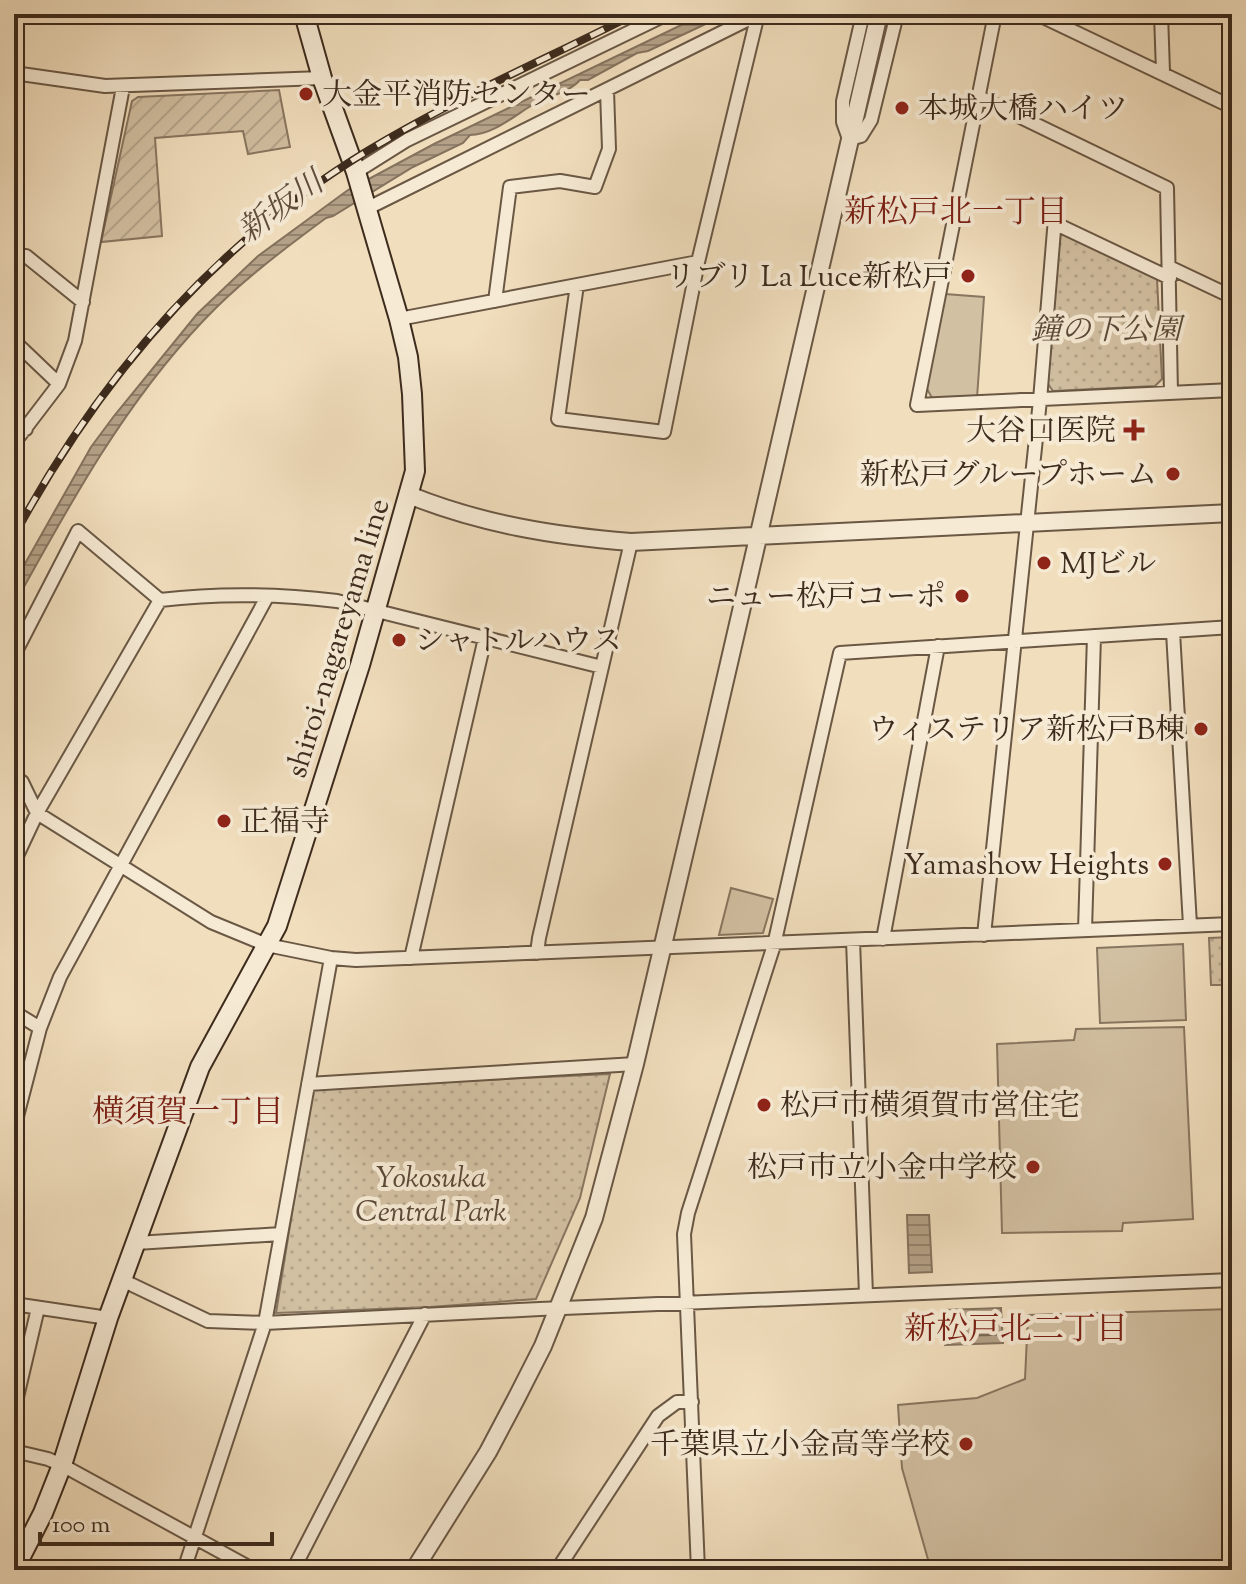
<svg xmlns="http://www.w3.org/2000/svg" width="1246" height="1584" font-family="'Sorts Mill Goudy','Noto Serif JP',serif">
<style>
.grass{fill:#d2c0a2;stroke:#887660;stroke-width:2}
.park{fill:url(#park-dots);stroke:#887660;stroke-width:2}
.garden{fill:url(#garden-furrows);stroke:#887660;stroke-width:2}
.water{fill:url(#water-rules);stroke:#84725d;stroke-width:2}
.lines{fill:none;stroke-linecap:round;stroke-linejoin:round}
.shore{stroke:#786652;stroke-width:2}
.minor-casing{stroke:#6a5845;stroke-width:16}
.tertiary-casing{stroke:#6a5845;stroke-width:20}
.secondary-casing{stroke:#3d2b1d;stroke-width:22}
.minor{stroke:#f6ead4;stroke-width:12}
.tertiary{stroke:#f6ead4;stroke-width:16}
.secondary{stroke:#f6ead4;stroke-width:18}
.rail-casing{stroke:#3d2b1d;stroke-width:8}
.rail{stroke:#f6ead4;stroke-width:5;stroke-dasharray:15;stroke-linecap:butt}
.poi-dot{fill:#8f2418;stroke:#f6ead4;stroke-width:3}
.labels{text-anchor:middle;stroke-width:8;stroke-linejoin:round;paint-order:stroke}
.poi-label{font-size:30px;fill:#3d2b1d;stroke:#f6ead4;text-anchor:end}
.park-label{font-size:30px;font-style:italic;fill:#5b4938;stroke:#f6ead4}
.street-label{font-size:30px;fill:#3d2b1d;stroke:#f6ead4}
.water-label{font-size:32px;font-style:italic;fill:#614e3d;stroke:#f6ead4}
.neighbourhood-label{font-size:32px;fill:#7a1f14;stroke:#f6ead4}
</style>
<defs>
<pattern id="park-dots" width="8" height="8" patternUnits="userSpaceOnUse" patternTransform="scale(2)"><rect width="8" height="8" fill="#d2c0a2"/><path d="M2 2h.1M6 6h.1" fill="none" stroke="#b5a58b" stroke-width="1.8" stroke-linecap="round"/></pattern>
<pattern id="garden-furrows" width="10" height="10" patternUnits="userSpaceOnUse" patternTransform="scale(2)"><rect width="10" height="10" fill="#d2c0a2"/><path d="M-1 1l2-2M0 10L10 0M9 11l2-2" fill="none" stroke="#b5a58b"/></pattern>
<pattern id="water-rules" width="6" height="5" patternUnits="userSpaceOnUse" patternTransform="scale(2)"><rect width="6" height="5" fill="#b4a187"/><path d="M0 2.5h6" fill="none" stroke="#94836e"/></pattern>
</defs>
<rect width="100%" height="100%" fill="#f1debd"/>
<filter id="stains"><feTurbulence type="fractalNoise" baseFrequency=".0025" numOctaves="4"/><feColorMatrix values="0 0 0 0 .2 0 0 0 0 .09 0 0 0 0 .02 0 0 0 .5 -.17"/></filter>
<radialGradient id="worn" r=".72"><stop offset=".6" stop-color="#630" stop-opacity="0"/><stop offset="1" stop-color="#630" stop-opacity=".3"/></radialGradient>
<path class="grass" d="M945,294L984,297L977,398L938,400L932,398L926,387Z
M731,888L773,899L763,933L719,935Z
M1183,944L1186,1020L1100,1023L1097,948Z
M1184,1027L1193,1219L1123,1223L1122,1231L1002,1233L997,1044L1074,1040L1076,1029Z
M1232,1309V1570H931L902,1468L898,1405L977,1398L1025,1379L1028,1315Z"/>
<path class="park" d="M1059,232L1157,279L1162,379L1155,386L1053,391L1048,384Z
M1232,937V985H1211L1209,938Z
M610,1074L580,1198L536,1299L430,1307L276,1313L312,1088Z"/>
<path class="garden" d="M279,90L290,147L248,154L243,131L155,138L162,236L101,242L132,101L138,97Z"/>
<path class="water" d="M704,14H727L648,51L637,53L588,80H580C568,93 550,96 534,104C515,115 493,135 470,135L463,143L413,167L333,216L326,218C284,249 240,282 204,320C124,404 69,505 14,605V583L91,447L114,416L197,314L258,256L348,190L434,144Z
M929,1215L932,1272L909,1273L907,1215Z
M1001,1308L1003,1343L945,1345L944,1310Z"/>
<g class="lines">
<path class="shore" d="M991,1317L994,1331L992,1335L956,1336L953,1334L955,1318Z"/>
<defs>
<path id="minor" d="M863,14L843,101V122L849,139L861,136L871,120L897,14
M995,14L917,405L1232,390
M1037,14L1232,107
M1161,14L1163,72
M14,73L105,86L322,78
M977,96L1167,188L1171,393
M356,172L407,140L667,14
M366,209L759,14
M1054,223L1170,278
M26,256L83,302
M1169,267L1226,294
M577,285L558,419L664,432L698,262L758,14
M495,301L510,187L560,181L595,187L609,149L607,90
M399,319L698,262
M14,341L59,384
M14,417L26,429
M14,443L59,384L75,341L123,87
M1173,632L1190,925
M14,655L78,531L160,600C219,593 278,594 337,601L602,667
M14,776L22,782L37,813L211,922L267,945L331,958L356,960L1232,924
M14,862L37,813L160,600
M1085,930L1094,636
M984,935L1040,400L1056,206
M883,939L938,646
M853,940L866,1295
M537,953L539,938L631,542
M411,958L485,638
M14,1012L40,1028
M308,1084L635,1064
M14,1128L40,1028L60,977L267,597
M136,1243L281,1234
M122,1280L208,1321L265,1323L540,1309L1232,1280
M14,1304L108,1318
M14,1410L38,1308
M14,1451L48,1459L62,1465L254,1570
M184,1570L265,1323L331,958
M293,1570L425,1314
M557,1570L658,1416L677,1402H692
M698,1570L684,1234L688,1213L774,945L840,653L1232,627"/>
<path id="tertiary" d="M409,495C481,524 554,536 631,542L1232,513
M414,1570L488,1452L516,1399L543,1346L594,1218L635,1064L711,741L879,14"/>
<path id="secondary" d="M14,1570L43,1513L62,1465L108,1318L200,1067L277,926L360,665L415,471L412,394L408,357L399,319L356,172L322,78L304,14"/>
</defs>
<use href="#minor" class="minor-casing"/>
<use href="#tertiary" class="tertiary-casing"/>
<use href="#secondary" class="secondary-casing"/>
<use href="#minor" class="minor"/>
<use href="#tertiary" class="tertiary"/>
<use href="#secondary" class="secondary"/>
<defs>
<path id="rail" d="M14,536C103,371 222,234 386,140C467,93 552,56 635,14"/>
</defs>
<use href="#rail" class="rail-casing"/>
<use href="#rail" class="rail"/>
</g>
<g class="poi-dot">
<circle cx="306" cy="94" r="8"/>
<circle cx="902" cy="108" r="8"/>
<circle cx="968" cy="276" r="8"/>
<path d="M1130 418h8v8h8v8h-8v8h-8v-8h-8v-8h8z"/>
<circle cx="1173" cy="474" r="8"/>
<circle cx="1044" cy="563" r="8"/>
<circle cx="962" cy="596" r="8"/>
<circle cx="399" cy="640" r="8"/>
<circle cx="1201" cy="729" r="8"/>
<circle cx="224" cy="821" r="8"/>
<circle cx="1165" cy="864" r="8"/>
<circle cx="764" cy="1105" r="8"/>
<circle cx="1033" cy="1167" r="8"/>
<circle cx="966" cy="1444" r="8"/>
</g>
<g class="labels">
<g class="poi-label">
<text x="322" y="104" text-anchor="start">大金平消防センター</text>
<text x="918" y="118" text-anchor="start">本城大橋ハイツ</text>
<text x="952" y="286">リブリ La Luce新松戸</text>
<text x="1116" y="440">大谷口医院</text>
<text x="1157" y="484">新松戸グループホーム</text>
<text x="1060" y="573" text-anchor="start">MJビル</text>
<text x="946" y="606">ニュー松戸コーポ</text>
<text x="415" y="650" text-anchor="start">シャトルハウス</text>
<text x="1185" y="739">ウィステリア新松戸B棟</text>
<text x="240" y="831" text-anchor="start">正福寺</text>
<text x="1149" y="874">Yamashow Heights</text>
<text x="780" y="1115" text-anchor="start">松戸市横須賀市営住宅</text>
<text x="1017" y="1177">松戸市立小金中学校</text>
<text x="950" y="1454">千葉県立小金高等学校</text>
</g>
<g class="park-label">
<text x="1106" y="339">鐘の下公園</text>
<text x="431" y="1187">Yokosuka<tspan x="431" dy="34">Central Park</tspan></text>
</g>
<g class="street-label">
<text transform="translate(337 638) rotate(-73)" y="10">shiroi-nagareyama line</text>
</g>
<g class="water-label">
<text transform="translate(280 206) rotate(-36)" y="11">新坂川</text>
</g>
<g class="neighbourhood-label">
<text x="956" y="222">新松戸北一丁目</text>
<text x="188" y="1122">横須賀一丁目</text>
<text x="1016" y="1339">新松戸北二丁目</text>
</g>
</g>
<rect width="1246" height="1584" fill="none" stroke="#f1debd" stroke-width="48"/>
<rect x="16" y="16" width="1214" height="1552" fill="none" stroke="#3d2b1d" stroke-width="4"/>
<rect x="24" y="24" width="1198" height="1536" fill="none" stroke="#3d2b1d" stroke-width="2"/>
<path d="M40 1532v12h232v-12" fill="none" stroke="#3d2b1d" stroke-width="4"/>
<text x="52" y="1532" font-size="24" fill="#3d2b1d" stroke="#f6ead4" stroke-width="6" paint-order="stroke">100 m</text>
<rect width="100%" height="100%" filter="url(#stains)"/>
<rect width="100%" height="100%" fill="url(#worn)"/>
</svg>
